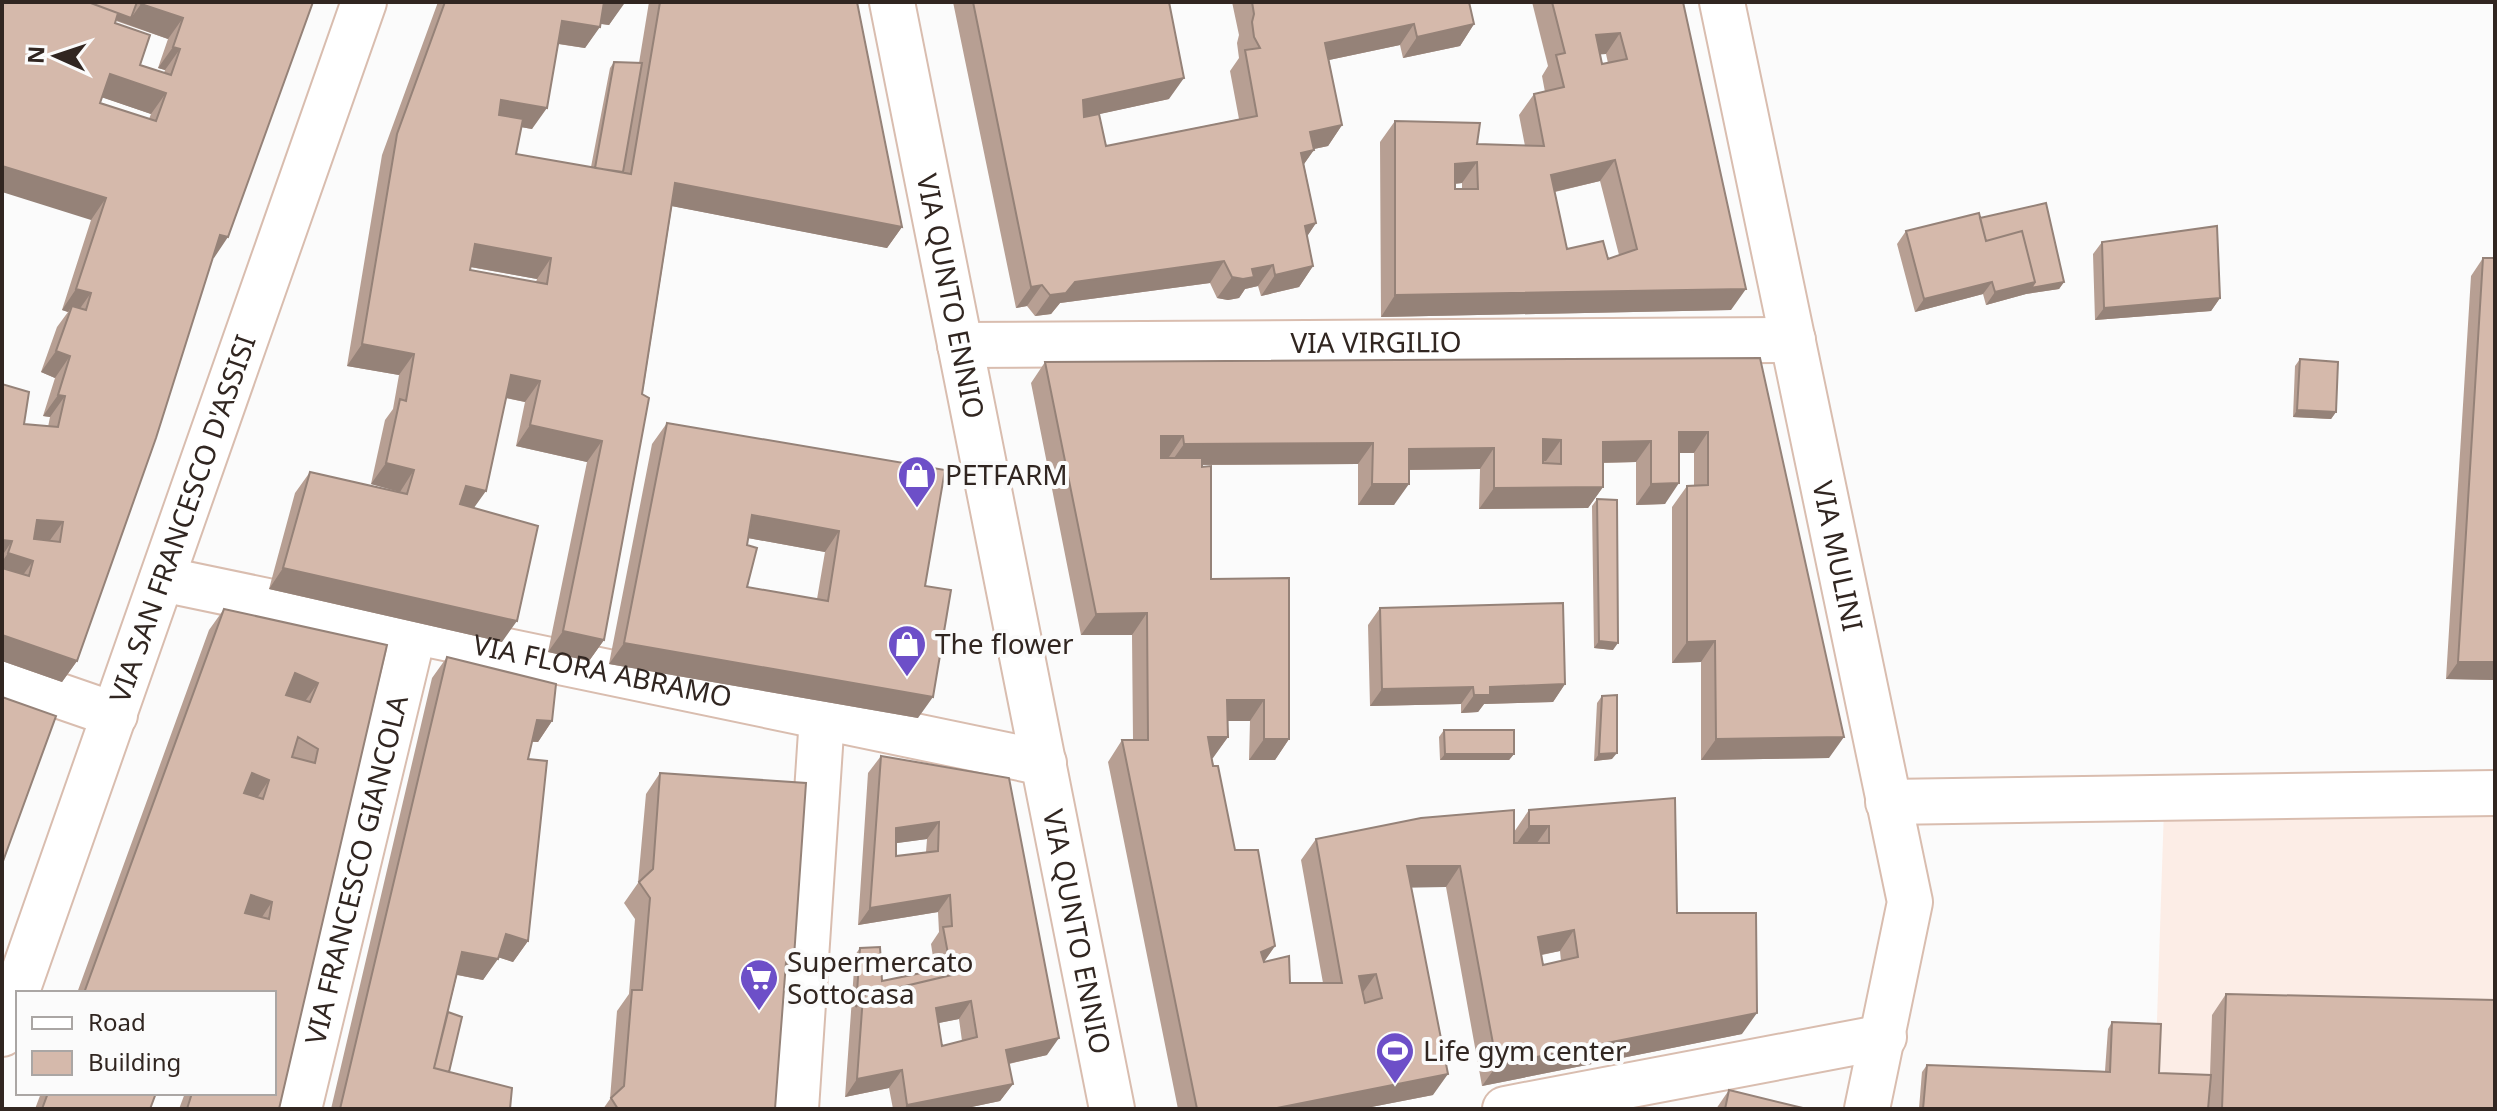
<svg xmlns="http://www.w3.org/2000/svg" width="2497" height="1111" font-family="'Noto Sans',sans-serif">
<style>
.built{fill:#fcede6}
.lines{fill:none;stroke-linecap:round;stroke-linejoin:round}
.minor-casing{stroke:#d9bdaf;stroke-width:48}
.major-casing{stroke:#d9bdaf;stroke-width:48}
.minor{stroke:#fff;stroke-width:44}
.major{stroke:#fff;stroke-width:44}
.wall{fill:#b79f93;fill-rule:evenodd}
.shaded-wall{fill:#958278}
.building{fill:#d5b9ab;stroke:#958278;stroke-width:2;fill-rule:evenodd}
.labels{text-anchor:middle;stroke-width:8;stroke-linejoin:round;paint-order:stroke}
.street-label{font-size:28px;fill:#312621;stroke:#fbfbfb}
.poi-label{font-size:28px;fill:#312621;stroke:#fbfbfb;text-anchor:start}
</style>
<rect width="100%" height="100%" fill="#fbfbfb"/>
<path class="built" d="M2164,808L2495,812V1109H1919L1922,1072L2155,1080Z"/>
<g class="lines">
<defs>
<g id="minor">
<path id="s1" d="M1722,2L1910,902L1867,1109"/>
<path id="s2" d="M960,345L1793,340"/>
<path id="s3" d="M162,579L1044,763"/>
<path d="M2,676L115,715"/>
<path d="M1888,802L2495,793"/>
<path id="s4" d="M2,1034L364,2"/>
<path id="s5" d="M299,1109L414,631"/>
<path d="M796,1109L822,717"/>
<path d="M1505,1109L1884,1037"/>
</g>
<g id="major">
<path id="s6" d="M892,2L1112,1109"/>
</g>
</defs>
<use href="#minor" class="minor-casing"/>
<use href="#major" class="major-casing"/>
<use href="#minor" class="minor"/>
<use href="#major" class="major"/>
</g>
<path class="wall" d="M2,2H313L213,258L77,661L62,682L2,661V384L24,424L48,427L50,417L43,416L55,378L41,372L57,327L68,312L62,310L91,220ZM116,21L168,39L158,68L165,70L164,73L140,65L115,23ZM102,97L151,114L149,119L100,103Z
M438,2H624L609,25L601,24L585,48L558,44L532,129L521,127L516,154L591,167L610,68L614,62L639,63L649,2H857L902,227L887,248L672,206L604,640L589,661L548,652L587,462L516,446L525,402L506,398L473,508L502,642L269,589L295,493L310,472L399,493L400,492L371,484L385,420L393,409L399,375L347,366L382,155ZM470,267L537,279L536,282L470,270Z
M953,2H1169V99L1099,114L1106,146L1239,119L1230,71L1239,58L1237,43L1239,35L1232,2H1469L1474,24L1460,46L1403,58L1400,45L1329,60L1342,125L1328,146L1314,149L1304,164L1316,223L1307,236L1313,266L1299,287L1261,296L1258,286L1245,289L1239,298L1228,300L1217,298L1210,283L1060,303L1051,314L1035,316L1027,306L1016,308Z
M1532,2H1683L1731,310L1381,317L1380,142L1395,121L1477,144L1525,146L1519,115L1534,94L1545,92L1542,76L1548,66ZM1600,54H1606L1608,63L1602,64ZM1600,181L1619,255L1608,259L1567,249L1555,192ZM1462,183V189H1455V184Z
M1980,218L2064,282L2059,289L2026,294L1986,305L1983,294L1915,312L1897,244L1906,231Z
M2102,242L2220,298L2211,311L2095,320L2093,254Z
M2483,258L2495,680L2446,679L2471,276Z
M1760,358L1829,758L1701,760V662L1672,663V507L1687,486L1694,485V453H1679L1665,504L1636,505V462L1603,463V487L1588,508L1479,509L1480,469L1409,470L1394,505H1358V464L1202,465L1211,579L1289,739L1275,760H1249L1250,721H1227L1228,737L1212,758L1235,850L1275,946L1264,962L1290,983H1323L1301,860L1316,839L1514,832L1529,810L1677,913L1742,1034L1482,1086L1446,887H1411L1433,1095L1361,1109H1178L1108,762L1122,740H1133L1132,635H1081L1031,383L1045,362ZM1560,951L1561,961L1543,965L1542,955Z
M2300,359L2336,412L2331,419L2293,417L2295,366Z
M667,423L925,586L918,718L609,664L652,444ZM748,538L825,552L817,599L747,587V545Z
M1597,499L1613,650L1594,648L1592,506Z
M1380,608L1565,684L1553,702L1484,704L1478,712L1461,713V704L1370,706L1368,625Z
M224,609L387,645L279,1109H179L185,1093H274V993H77L209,630Z
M447,657L552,721L538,742H532L528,759V941L513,962L498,957L483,980L457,975L448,1012L449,1072L510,1109H331L432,678Z
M1602,696L1612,759L1594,761L1597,703Z
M1444,730L1514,754L1509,760H1440L1439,737Z
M881,756L1009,778L1047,1055L1009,1064L1013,1084L1000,1101L962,1109H893L889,1088L845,1097L855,955L860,948L882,981L935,970L931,944L939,932L938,912L858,925L868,773ZM927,839L926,852L896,856V843ZM959,1019L962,1041L942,1046L938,1023Z
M660,773L794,957L785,970L775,1109H603L610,1099L617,1011L629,994L635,919L624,903L638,883L646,794Z
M2226,994L2495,1109H2208L2209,1097L2208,1109H1919L1922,1072L1927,1065L2105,1071L2108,1029L2112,1022L2159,1073L2210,1075L2212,1015Z
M1729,1090L1807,1109H1716Z
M41,1093H156L150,1109H35Z"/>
<path class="shaded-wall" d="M604,2L624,4L609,25L589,22Z
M141,4L183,18L168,39L110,18L114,12L131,18Z
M562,21L600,27L585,48L547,42Z
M1414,24L1400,45L1310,64L1325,43Z
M1474,24L1460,46L1403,58L1417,37Z
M1620,33L1606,54L1581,56L1596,35Z
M173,47L180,49L165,70L158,68Z
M110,74L166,93L151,114L95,95Z
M1184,78L1169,99L1068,121L1083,100Z
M501,100L547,108L532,129L487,121Z
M1342,125L1328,146L1295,153L1310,132Z
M1314,150L1299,171L1301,153Z
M1615,160L1600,181L1536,196L1551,175Z
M1477,162L1462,183L1440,185L1455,164Z
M2,166L106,198L91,220L2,192Z
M675,183L902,227L887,248L661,204Z
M1316,223L1302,244L1305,226Z
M220,235L228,237L214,258L205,256Z
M475,244L551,258L537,279L460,265Z
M1224,261L1210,283L1060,303L1051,314L1035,316L1050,295L1075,282Z
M1273,265L1258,286L1245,289L1239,298L1228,300L1217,298L1232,277L1252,269Z
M1313,266L1299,287L1261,296L1275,275Z
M1992,282L1983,294L1915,312L1924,299Z
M2035,282H2064L2059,289L2026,294L1986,305L1995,292Z
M1042,285L1027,306L1016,308L1031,287Z
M76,289L91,293L76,314L72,306L68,312L62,310Z
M1746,289L1731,310L1381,317L1395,295Z
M2220,298L2211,311L2095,320L2104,308Z
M362,344L414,354L399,375L347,366Z
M56,351L70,356L55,378L41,372Z
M511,375L540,381L525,402L497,396Z
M58,395L65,396L50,417L43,416Z
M2297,410L2336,412L2331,419L2293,417Z
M530,425L602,441L587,462L516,446Z
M1679,432H1708L1694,453H1665Z
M1161,436H1183L1169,457H1146Z
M1543,439L1561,440L1546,461L1528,460Z
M1651,441L1636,462L1588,463L1603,442Z
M1373,443L1358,464L1169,465L1184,444Z
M1494,448L1480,469L1394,470L1409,449Z
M386,463L414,470L400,492L371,484Z
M1679,483L1665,504L1636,505L1651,484Z
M1372,484H1409L1394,505H1358Z
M466,486L486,491L471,512L451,507Z
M1603,487L1588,508L1479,509L1494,488Z
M752,515L839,531L825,552L737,536Z
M37,520L63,522L48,543L22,541Z
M2,540L12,541L2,556Z
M8,553L33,561L18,582L2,577V562Z
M283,568L517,621L502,642L269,589Z
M1147,613L1132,635H1081L1096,614Z
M563,631L604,640L589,661L548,652Z
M2,635L77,661L62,682L2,661Z
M1599,641L1618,643L1613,650L1594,648Z
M1715,641L1701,662L1672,663L1687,642Z
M624,643L933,697L918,718L609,664Z
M2458,662H2495V680L2446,679Z
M295,673L318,683L303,704L280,695Z
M1565,684L1553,702L1484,704L1478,712L1461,713L1474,695L1490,687Z
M1473,687L1461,704L1370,706L1382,689Z
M1227,700H1264L1250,721H1212Z
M537,720L552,721L538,742L523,741Z
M1208,737H1228L1213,758H1193Z
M1844,737L1829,758L1701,760L1716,739Z
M1264,739H1289L1275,760H1249Z
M1617,753L1612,759L1594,761L1599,754Z
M1445,754H1514L1509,760H1440Z
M252,773L269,780L255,801L237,794Z
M939,822L927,839L883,845L896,828Z
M1529,826H1549L1534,847H1514Z
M1407,866H1460L1446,887L1392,888Z
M251,895L272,902L258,923L236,916Z
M950,895L938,912L858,925L870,908Z
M1574,930L1560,951L1524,958L1538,937Z
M506,934L528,941L513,962L491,955Z
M1275,946L1260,967L1261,952Z
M462,952L498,959L483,980L448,973Z
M794,957L780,978L786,962Z
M1376,974L1361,995L1359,976Z
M971,1001L959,1019L924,1026L936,1008Z
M1757,1013L1742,1034L1482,1086L1497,1065Z
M1059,1038L1047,1055L994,1067L1006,1050Z
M902,1070L889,1088L845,1097L857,1079Z
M1448,1074L1433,1095L1361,1109H1272Z
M1013,1084L1000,1101L962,1109H904L907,1105Z"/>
<path class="building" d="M2,2H88L118,13L115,23L150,35L140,65L171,75L180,49L173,47L183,18L141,4L142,2H313L228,237L220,235L156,438L77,661L2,635V568L29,576L33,561L8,553L12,541L2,540V384L29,392L24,424L58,427L65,396L58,395L70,356L56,351L72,306L86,310L91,293L76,289L106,198L2,166ZM110,74L166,93L156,121L100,103ZM37,520L63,522L60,542L34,539Z
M88,2H137L131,18Z
M445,2H604L600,27L562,21L547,108L501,100L499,115L523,119L516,154L631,174L660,2H857L902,227L675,183L642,394L649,398L604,640L563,631L602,441L530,425L540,381L511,375L486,491L466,486L460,504L538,526L517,621L283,568L310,472L407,494L414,470L386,463L400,399L406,401L414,354L362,344L397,134ZM475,244L551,258L547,284L470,270Z
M973,2H1169L1184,78L1083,100L1084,117L1099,114L1106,146L1257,116L1245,50L1260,48L1254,37L1252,22L1254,14L1252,2H1469L1474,24L1417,37L1414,24L1325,43L1342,125L1310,132L1314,150L1301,153L1316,223L1305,226L1313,266L1275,275L1273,265L1252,269L1254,277L1243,279L1232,277L1224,261L1075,282L1066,293L1050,295L1042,285L1031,287Z
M1552,2H1683L1746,289L1395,295V121L1480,123L1477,144L1544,146L1534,94L1564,87L1556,55L1565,53ZM1620,33L1627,59L1602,64L1596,35ZM1615,160L1637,249L1608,259L1603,241L1567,249L1551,175ZM1477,162L1478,189H1455V164Z
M614,62L642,63L623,172L595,168Z
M2046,203L2064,282L2031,288L2035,282L2022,231L1986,241L1980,218Z
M1979,213L1986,241L2022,231L2035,282L1995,292L1992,282L1924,299L1906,231Z
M2217,226L2220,298L2104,308L2102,242Z
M2483,258H2495V662H2458Z
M1760,358L1844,737L1716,739L1715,641L1687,642V486L1708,485V432H1679V483L1651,484V441L1603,442V487L1494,488V448L1409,449V484H1372L1373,443L1184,444L1183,436H1161V458H1202V467L1211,466V579L1289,578V739H1264V700H1227L1228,737H1208L1213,766H1218L1235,850H1258L1275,946L1261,952L1264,962L1289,956L1290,983H1342L1316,839L1421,818L1514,810V843H1549V826H1529V810L1675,798L1677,913H1756L1757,1013L1497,1065L1460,866H1407L1448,1074L1272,1109H1197L1122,740H1148L1147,613L1096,614L1045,362ZM1543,439L1561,440V464L1543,463ZM1574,930L1578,957L1543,965L1538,937ZM1376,974L1382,998L1365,1003L1359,976Z
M2300,359L2338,362L2336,412L2297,410Z
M667,423L945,470L925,586L951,590L933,697L624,643ZM752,515L839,531L828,601L747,587L757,548L747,545Z
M1597,499L1617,500L1618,643L1599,641Z
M1563,603L1565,684L1490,687V695H1474L1473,687L1382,689L1380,608Z
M224,609L387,645L279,1109H187L192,1093H274V993H84ZM295,673L318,683L310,702L286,695ZM298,737L318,749L315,763L292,757ZM252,773L269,780L263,799L244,793ZM251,895L272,902L269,919L245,913Z
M447,657L556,684L552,721L537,720L528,759L547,761L528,941L506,934L498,959L462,952L434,1068L512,1088L510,1109H340Z
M1617,695V753L1599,754L1602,696Z
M2,697L56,716L2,864Z
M1444,730H1514V754H1445Z
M881,756L1009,778L1059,1038L1006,1050L1013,1084L907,1105L902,1070L857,1079L863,996L952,975L943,927L952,926L950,895L870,908ZM939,822L938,851L896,856V828ZM971,1001L977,1037L942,1046L936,1008Z
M660,773L806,783L794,957L786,962L775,1109H618L611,1098L624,1086L632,990H642L650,898L639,882L653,869Z
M880,947L882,981L941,969L943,977L863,996L856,1007L860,948Z
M2226,994L2495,1000V1109H2222Z
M448,1012L462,1017L449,1072L434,1068Z
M2112,1022L2161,1024L2159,1073L2211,1075L2208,1109H1923L1927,1065L2110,1072Z
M1729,1090L1807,1109H1725Z
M48,1093H156L150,1109H42Z"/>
<defs>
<symbol id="shop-pin" viewBox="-11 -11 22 30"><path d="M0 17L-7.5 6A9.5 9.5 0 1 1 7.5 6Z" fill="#6d4fc8" stroke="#fbfbfb"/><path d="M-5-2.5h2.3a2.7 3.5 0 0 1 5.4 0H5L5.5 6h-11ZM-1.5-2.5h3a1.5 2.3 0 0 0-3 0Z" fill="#fff"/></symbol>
<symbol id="supermarket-pin" viewBox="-11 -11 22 30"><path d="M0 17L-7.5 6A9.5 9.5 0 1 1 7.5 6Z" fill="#6d4fc8" stroke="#fbfbfb"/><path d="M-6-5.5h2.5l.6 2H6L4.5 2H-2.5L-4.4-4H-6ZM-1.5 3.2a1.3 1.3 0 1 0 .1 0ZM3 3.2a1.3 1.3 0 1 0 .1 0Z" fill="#fff"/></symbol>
<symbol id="stadium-pin" viewBox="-11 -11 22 30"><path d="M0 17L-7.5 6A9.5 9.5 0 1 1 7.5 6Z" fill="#6d4fc8" stroke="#fbfbfb"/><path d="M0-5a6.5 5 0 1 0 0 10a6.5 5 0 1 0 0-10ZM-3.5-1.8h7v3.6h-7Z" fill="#fff"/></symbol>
</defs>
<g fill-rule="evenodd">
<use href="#shop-pin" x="895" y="453" width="44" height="60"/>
<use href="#shop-pin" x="885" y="622" width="44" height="60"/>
<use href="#supermarket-pin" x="737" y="956" width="44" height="60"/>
<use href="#stadium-pin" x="1373" y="1029" width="44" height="60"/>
</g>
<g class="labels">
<g class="street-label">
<text dy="10" stroke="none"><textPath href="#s6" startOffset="300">VIA QUNTO ENNIO</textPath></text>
<text dy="10" stroke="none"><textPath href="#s2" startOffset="416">VIA VIRGILIO</textPath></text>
<text dy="10" stroke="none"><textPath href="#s4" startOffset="546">VIA SAN FRANCESCO D'ASSISI</textPath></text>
<text dy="10" stroke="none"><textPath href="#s1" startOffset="566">VIA MULINI</textPath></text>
<text dy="10" stroke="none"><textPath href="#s3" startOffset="450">VIA FLORA ABRAMO</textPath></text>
<text dy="10" stroke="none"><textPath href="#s5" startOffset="246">VIA FRANCESCO GIANCOLA</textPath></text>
<text dy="10" stroke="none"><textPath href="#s6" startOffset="948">VIA QUNTO ENNIO</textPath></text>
</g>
<g class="poi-label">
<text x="945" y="485">PETFARM</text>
<text x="935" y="654">The flower</text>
<text x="787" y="972">Supermercato<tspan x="787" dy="32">Sottocasa</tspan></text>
<text x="1423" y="1061">Life gym center</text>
</g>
</g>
<rect width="2497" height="1111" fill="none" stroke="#312621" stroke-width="8"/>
<rect x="16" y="991" width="260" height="104" fill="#fbfbfb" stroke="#aaa6a4" stroke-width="2"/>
<rect x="32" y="1017" width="40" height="12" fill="#ffffff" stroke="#aaa6a4" stroke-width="2"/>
<text x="88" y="1031" font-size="24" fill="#312621">Road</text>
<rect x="32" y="1051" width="40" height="24" fill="#d5b9ab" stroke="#aaa6a4" stroke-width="2"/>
<text x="88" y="1071" font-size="24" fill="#312621">Building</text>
<g transform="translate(56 56) rotate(273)" stroke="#fbfbfb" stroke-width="6" paint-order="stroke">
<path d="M0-6L14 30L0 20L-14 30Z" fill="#312621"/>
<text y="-12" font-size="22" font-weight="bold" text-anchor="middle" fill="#312621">N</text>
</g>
</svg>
